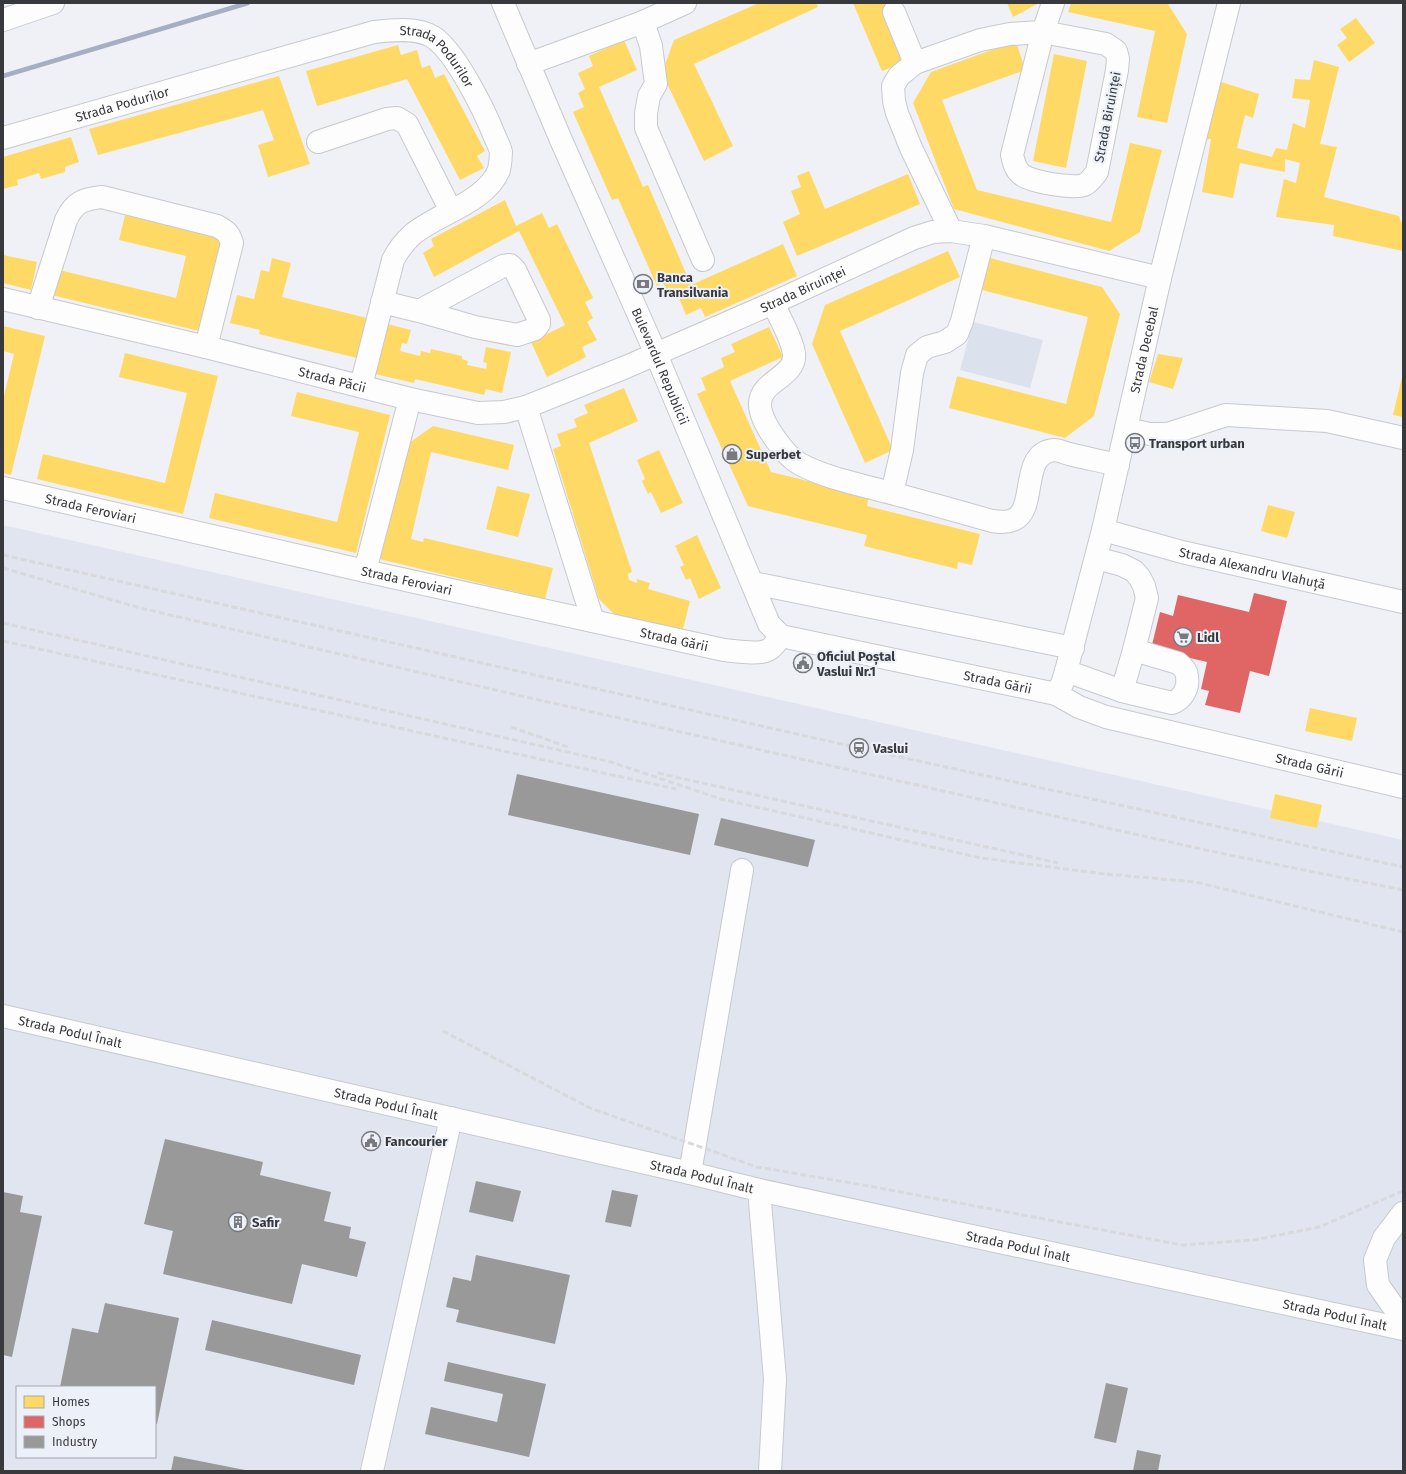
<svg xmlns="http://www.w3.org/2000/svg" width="1406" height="1474" font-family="'Fira Sans',sans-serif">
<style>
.built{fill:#e0e5f0;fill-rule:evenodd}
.green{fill:#dce1ee}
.homes{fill:#ffd966}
.shops{fill:#e06666}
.industry{fill:#999}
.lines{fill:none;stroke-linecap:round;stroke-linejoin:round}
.stream{stroke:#a6aec4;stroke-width:4.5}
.minor-casing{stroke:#c7c9cd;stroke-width:24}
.minor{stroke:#fdfdfe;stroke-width:22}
.rail{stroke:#d8d9db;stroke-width:3;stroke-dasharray:6 3;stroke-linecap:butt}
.labels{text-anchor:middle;stroke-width:4;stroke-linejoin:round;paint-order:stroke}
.street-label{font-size:13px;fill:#38393c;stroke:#ecf0f9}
.poi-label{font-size:13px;font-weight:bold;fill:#38393c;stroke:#ecf0f9;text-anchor:start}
</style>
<rect width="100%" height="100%" fill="#eff1f6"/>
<path class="built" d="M3,525L1403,840V1471H3ZM17,1387H155V1457H17Z"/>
<path class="green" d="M973,322L1043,340L1030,388L960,370Z"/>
<path class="homes" d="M759,3H816L818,7L694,64L733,146L704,161L662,73L674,40Z
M853,3H884L909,61L882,71Z
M1007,3H1039L1013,17Z
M1071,3L1168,4L1187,34L1167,123L1137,117L1155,31L1068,12Z
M1356,18L1375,43L1349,62L1337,45L1347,38L1340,29Z
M624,40L637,70L599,87L643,187L648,185L691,285L783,244L797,276L705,317L701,308L686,315L678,296L670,299L663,283L657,286L618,198L612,200L573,112L584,107L578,93L585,89L578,73L593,66L589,56Z
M1016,41L1025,70L942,100L977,190L1111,222L1130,143L1162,150L1140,232L1109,251L954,209L913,103L931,72Z
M398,45L401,55L417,50L422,68L430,65L435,78L444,74L485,151L477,156L484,168L460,180L407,79L317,106L306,71Z
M1054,54L1087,61L1066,168L1033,161Z
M1314,60L1339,67L1320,144L1337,147L1324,197L1399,216L1401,222L1403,223V251L1333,236L1334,225L1276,217L1284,179L1296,183L1300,163L1285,159V172L1240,163L1233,198L1202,192L1211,139H1204L1218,81L1259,94L1253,118L1245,115L1237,148L1272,157L1276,148L1287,150L1293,123L1305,128L1310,100L1292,98L1295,79L1310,80Z
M279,76L310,164L268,177L258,145L274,140L263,110L98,155L89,129Z
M71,137L79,162L65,167V172L41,179L39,173L17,180L18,185L3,189V157Z
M809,171L825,209L908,174L920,204L797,256L783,222L800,214L791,191L801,187L797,176Z
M505,200L516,226L542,213L549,228L557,224L593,298L585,302L593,318L587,322L597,340L582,347L586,357L547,377L531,342L565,325L519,231L434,277L423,253L434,246L431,239Z
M125,215L222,238L199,331L52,295L59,270L176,298L186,256L119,240Z
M948,251L960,277L840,331L893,450L865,463L812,344L825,305Z
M3,255L37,262L31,290L3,283Z
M986,257L1102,287L1120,314L1094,416L1065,438L949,408L957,376L1066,404L1088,317L978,289Z
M272,258L291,263L282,297L367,318L357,358L259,334L260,330L230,323L237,295L254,299L261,270L269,272Z
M387,324L411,330L407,344L402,343L400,351L420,356L421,351L430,353L431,349L462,356V359L468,361L467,365L486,369L487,363L483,362L486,347L511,352L502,393L486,389L484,395L415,379L414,383L375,374Z
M3,326L45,336L11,475L3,473V400L14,354L3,351Z
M769,327L783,357L730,381L771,472L869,496L867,506L980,534L972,565L958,562L957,569L864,546L867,535L748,506L697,394L706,390L701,378L724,367L721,358L735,352L731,344Z
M125,353L218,376L183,514L37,479L43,454L165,483L187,393L119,377Z
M1158,354L1183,358L1173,389L1149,382Z
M1402,377L1403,378V417L1393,415Z
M624,388L638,421L589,443L632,572L628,574L629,580L637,583V579L650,583L648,589L690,601L682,633L617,617L599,599L553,449L561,446L557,434L577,427L574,419L588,413L584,405Z
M297,392L390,415L356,553L209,518L215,493L337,522L359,432L291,416Z
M433,426L514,445L508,470L431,452L411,539L423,542L424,538L553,568L545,599L375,558L402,448Z
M659,450L683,503L661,513L651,492L648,494L642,481L645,479L637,460Z
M497,486L530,494L518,537L486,529Z
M1268,505L1295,512L1287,538L1261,531Z
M697,535L721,588L699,599L690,578L686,580L680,567L684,565L675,546Z
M1310,708L1357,718L1352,741L1305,731Z
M1275,794L1322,805L1317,828L1270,818Z"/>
<path class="shops" d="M1254,593L1287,601L1269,676L1250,671L1240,713L1205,705L1209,691L1201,689L1207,662L1151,649L1160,612L1173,616L1178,595L1249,612Z"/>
<path class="industry" d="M517,774L699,814L690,855L508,815Z
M721,818L815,840L808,867L714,845Z
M165,1139L263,1162L260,1175L331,1192L324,1221L351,1227L349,1238L366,1242L357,1277L302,1264L292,1304L163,1274L173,1231L144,1224Z
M476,1181L521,1191L513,1222L469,1212Z
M612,1190L638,1195L631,1227L605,1222Z
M3,1192L23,1196L20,1212L42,1216L12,1357L3,1355Z
M476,1255L570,1275L555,1344L456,1322L459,1310L446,1307L453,1277L471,1281Z
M105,1303L179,1318L157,1424H155V1387H60L72,1328L98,1333Z
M212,1320L361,1355L354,1385L205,1350Z
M448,1362L546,1384L529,1457L425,1434L431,1407L497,1422L503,1394L444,1381Z
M1106,1383L1128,1388L1116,1443L1094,1438Z
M1137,1450L1161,1455L1158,1471H1133Z
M174,1456L245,1470V1471H171Z"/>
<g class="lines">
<path class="stream" d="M3,76L248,3"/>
<defs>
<g id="minor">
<path id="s1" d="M503,3L561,140L656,354L769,624L781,636L1056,694L1079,707L1106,717L1403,787"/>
<path d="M894,12L915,63"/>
<path d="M3,20L53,3"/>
<path d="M643,22L651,46L656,84L649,96L646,113V128L703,260"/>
<path d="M528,64L643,22L685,3"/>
<path id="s2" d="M3,138L374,32C391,30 418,27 433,37C456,52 485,112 495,137C497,142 500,147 501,152C501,156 500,165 499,170C486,202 439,213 413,234C404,242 398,250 393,260L361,386"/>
<path d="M318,142L387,119L397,118L407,124L451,211"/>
<path d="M951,231L911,148L897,113L894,101L893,86L899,76L915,63L980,40L1010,34L1043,32L1106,44L1116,51L1118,59L1117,70L1097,172C1093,177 1090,182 1084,185C1073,189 1029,182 1021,174C1015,169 1014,163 1012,155L1043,32L1053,3"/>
<path id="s3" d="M3,299L206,347L410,399L478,413L504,412L526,407L626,367L773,303L914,238L933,232L951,231L984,236L1160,278"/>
<path d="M382,302L419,311L503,266L510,265L515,270L539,320V324L535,329L517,335L475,327L419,311"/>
<path d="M773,303C780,319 791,336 794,353C797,377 761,380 760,403C759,421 785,456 800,464C826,478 858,484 887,492C922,501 957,511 992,521C999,522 1006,523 1013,520C1038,510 1019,453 1054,450C1059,450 1065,453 1069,454C1085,458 1101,461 1118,465"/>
<path d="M38,308L66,220C74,203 82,199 102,197L217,226C226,231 229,233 232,243L206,347"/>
<path d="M526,407L593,621"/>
<path d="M1126,429L1150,434H1168L1226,415L1327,421L1403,438"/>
<path id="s4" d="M3,488L365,571L724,650C735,651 759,655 768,650C774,647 777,641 781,636"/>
<path d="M892,493L902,450L912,373L917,355L927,347L945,342L957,334L962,321L984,236"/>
<path id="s5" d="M1103,530L1182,552L1403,602"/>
<path d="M365,571L410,399"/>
<path d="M753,583L1073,648"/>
<path d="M1066,671L1122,691L1172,703C1183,699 1189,688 1187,676C1187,671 1182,666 1178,663L1134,650L1147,598L1144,586L1140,578L1134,571L1122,565L1096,558"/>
<path d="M1122,691L1134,650"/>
<path id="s6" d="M1056,694L1062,684L1066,671L1103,530L1160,278L1229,3"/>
<path id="s7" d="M3,1016L690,1173L759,1190L1403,1329"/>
<path d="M690,1173L742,870"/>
<path d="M759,1190L775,1379L770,1471"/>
<path d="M1403,1213L1384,1238L1375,1260L1378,1285L1395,1309L1403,1316"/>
<path d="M372,1471L451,1118"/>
</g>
</defs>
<use href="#minor" class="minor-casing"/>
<use href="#minor" class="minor"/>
<path class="rail" d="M3,555L859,748L1403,867
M3,568L140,608L539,700L1210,851L1403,890
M3,623L611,762L721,799L981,858L1113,875
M3,641L676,789
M511,727L568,747
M658,773L1058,863
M1107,874L1195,882L1403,932
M443,1031L590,1108L757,1167L869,1186L1182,1245L1254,1240L1319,1227L1403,1191"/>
</g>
<defs>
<symbol id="bank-ring" viewBox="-11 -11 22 22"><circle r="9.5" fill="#ecf0f9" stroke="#78797d" stroke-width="1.5"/><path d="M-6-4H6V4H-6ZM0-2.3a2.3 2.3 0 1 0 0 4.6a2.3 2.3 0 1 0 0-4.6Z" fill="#78797d"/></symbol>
<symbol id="bus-ring" viewBox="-11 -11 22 22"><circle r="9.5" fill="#ecf0f9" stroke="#78797d" stroke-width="1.5"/><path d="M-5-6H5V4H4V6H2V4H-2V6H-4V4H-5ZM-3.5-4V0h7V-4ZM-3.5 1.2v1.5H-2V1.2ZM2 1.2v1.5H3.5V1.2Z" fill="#78797d"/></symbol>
<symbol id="shop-ring" viewBox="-11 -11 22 22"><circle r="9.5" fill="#ecf0f9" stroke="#78797d" stroke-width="1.5"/><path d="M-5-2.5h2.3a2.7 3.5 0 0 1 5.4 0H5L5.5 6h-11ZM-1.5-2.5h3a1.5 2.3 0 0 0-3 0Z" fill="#78797d"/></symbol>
<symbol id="supermarket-ring" viewBox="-11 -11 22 22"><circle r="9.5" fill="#ecf0f9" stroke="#78797d" stroke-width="1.5"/><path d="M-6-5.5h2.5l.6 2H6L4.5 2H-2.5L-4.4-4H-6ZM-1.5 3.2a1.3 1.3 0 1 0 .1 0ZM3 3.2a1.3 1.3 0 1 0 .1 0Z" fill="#78797d"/></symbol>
<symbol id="civic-ring" viewBox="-11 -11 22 22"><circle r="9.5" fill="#ecf0f9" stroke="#78797d" stroke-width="1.5"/><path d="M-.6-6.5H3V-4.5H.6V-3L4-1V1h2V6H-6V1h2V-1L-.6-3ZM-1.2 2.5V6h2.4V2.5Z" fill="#78797d"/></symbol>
<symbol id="station-ring" viewBox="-11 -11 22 22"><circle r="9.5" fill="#ecf0f9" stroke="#78797d" stroke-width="1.5"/><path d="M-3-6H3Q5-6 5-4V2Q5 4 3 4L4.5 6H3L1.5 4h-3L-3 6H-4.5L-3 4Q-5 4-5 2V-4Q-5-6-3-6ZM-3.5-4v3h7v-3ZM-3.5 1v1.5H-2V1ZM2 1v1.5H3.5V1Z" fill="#78797d"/></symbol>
<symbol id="building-ring" viewBox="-11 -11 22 22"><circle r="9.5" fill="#ecf0f9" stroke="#78797d" stroke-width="1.5"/><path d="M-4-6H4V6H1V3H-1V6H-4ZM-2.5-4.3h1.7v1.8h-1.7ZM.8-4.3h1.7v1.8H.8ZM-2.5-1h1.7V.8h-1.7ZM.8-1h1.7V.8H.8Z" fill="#78797d"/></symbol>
</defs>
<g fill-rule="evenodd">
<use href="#bank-ring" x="632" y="273" width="22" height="22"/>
<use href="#bus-ring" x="1124" y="432" width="22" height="22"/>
<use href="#shop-ring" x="721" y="443" width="22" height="22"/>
<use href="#supermarket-ring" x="1172" y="626" width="22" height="22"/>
<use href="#civic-ring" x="792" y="652" width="22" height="22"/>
<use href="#station-ring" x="848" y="737" width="22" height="22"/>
<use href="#civic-ring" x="360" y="1130" width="22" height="22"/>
<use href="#building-ring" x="227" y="1211" width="22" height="22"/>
</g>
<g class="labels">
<g class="street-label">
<text dy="5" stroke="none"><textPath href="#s2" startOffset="460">Strada Podurilor</textPath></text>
<text dy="5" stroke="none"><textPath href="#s2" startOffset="124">Strada Podurilor</textPath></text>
<text transform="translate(1107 117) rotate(-79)" y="5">Strada Biruinței</text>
<text dy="5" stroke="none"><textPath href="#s3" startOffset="838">Strada Biruinței</textPath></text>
<text dy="5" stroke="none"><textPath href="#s6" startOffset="356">Strada Decebal</textPath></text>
<text dy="5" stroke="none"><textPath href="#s1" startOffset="396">Bulevardul Republicii</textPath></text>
<text dy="5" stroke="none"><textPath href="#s3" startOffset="339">Strada Păcii</textPath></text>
<text dy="5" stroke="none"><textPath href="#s4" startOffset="90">Strada Feroviari</textPath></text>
<text dy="5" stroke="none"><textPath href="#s5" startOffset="154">Strada Alexandru Vlahuță</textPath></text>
<text dy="5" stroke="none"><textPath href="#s4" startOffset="414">Strada Feroviari</textPath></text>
<text dy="5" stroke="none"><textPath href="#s4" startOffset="688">Strada Gării</textPath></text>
<text dy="5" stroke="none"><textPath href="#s1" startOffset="914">Strada Gării</textPath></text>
<text dy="5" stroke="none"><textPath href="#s1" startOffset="1238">Strada Gării</textPath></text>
<text dy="5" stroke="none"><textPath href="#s7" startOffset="69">Strada Podul Înalt</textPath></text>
<text dy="5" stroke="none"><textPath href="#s7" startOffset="393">Strada Podul Înalt</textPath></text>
<text dy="5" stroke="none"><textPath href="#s7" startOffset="717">Strada Podul Înalt</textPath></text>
<text dy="5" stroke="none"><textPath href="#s7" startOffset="1041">Strada Podul Înalt</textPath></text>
<text dy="5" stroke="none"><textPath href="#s7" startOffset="1365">Strada Podul Înalt</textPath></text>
</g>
<g class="poi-label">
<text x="657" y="282">Banca<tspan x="657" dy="15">Transilvania</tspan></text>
<text x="1149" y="448">Transport urban</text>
<text x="746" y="459">Superbet</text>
<text x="1197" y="642">Lidl</text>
<text x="817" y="661">Oficiul Poștal<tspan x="817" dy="15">Vaslui Nr.1</tspan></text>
<text x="873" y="753">Vaslui</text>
<text x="385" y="1146">Fancourier</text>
<text x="252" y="1227">Safir</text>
</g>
</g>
<rect width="1406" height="1474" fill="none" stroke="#38393c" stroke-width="8"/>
<rect x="16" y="1386" width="140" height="72" fill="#ecf0f9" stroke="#a4a7ad"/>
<rect x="24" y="1396" width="20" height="12" fill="#ffd966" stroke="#a4a7ad"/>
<text x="52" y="1406" font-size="12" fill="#38393c">Homes</text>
<rect x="24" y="1416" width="20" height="12" fill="#e06666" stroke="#a4a7ad"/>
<text x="52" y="1426" font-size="12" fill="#38393c">Shops</text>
<rect x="24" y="1436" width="20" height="12" fill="#999999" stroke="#a4a7ad"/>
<text x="52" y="1446" font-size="12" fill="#38393c">Industry</text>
</svg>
